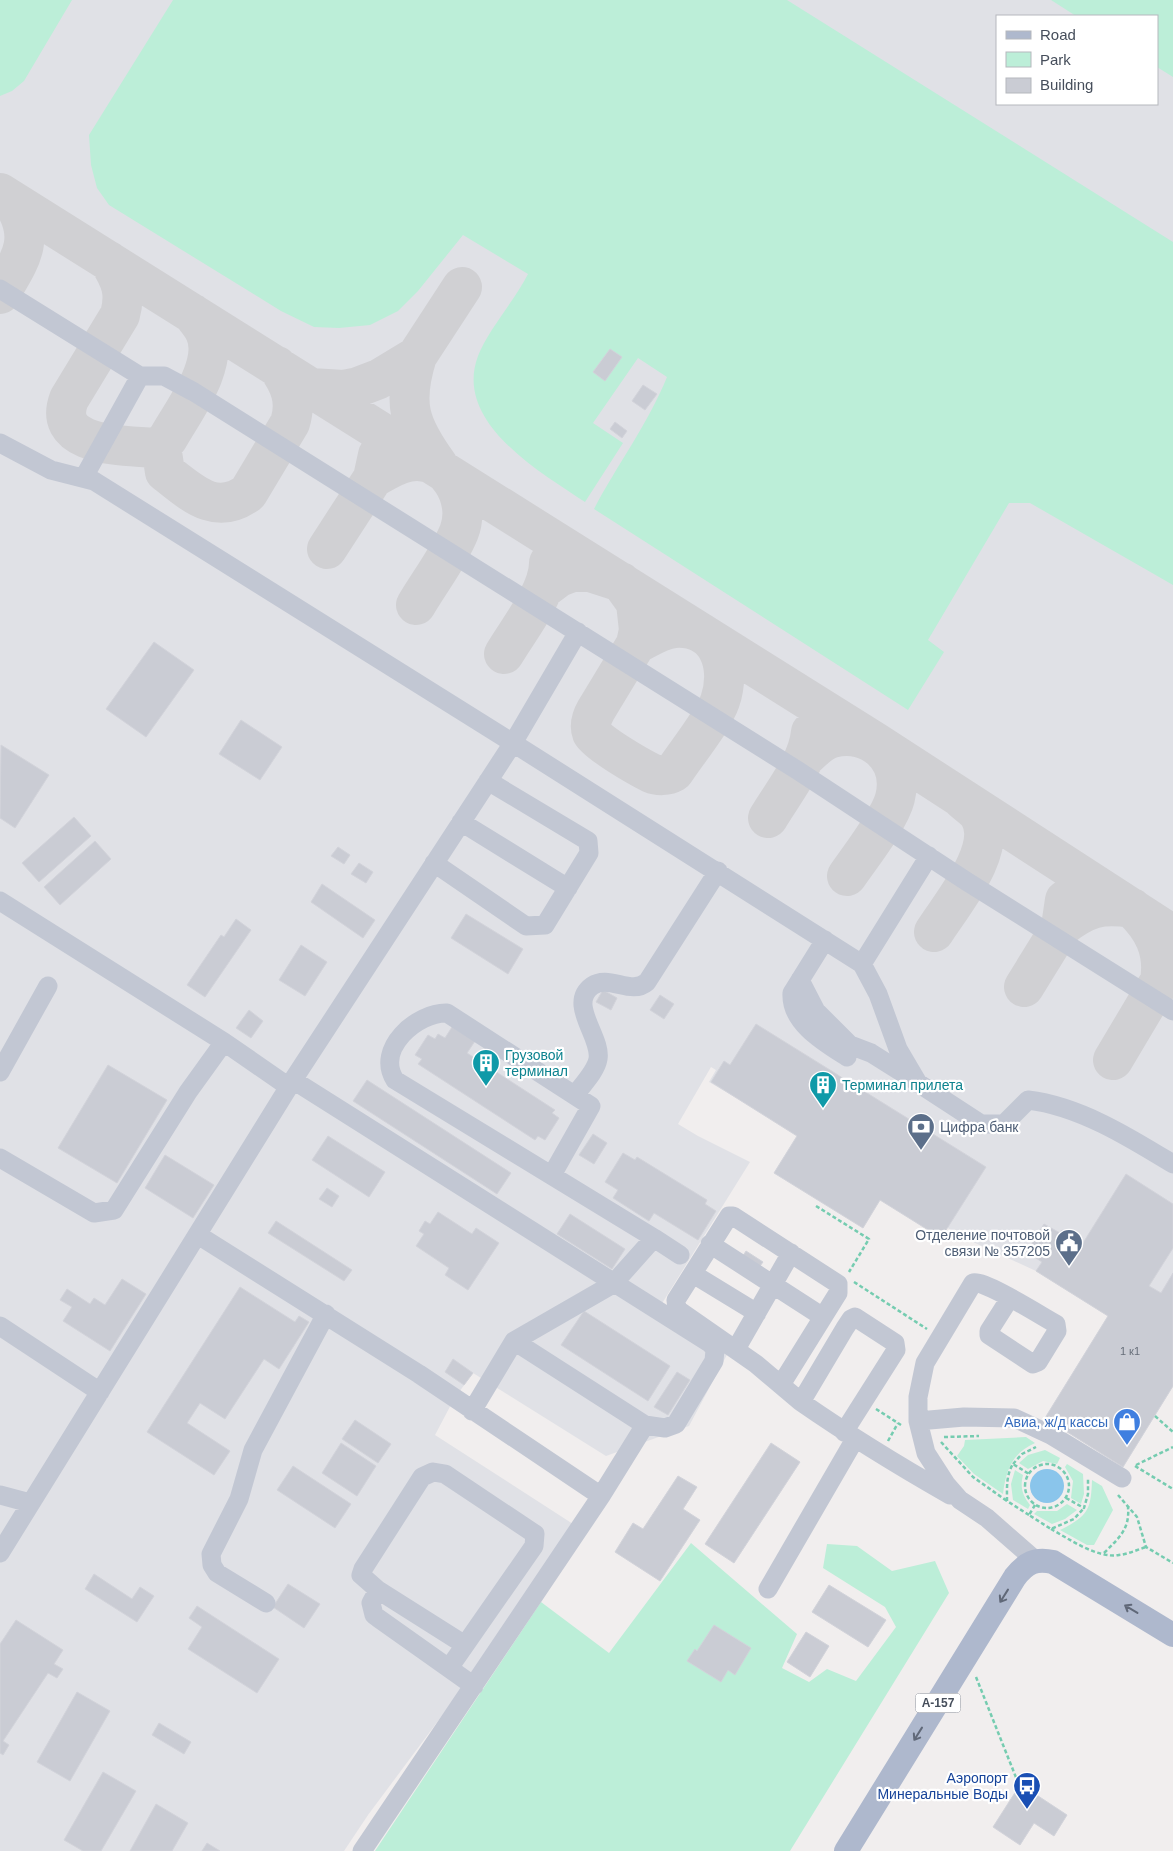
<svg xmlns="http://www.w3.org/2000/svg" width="1173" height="1851" font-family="Helvetica,sans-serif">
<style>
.airport{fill:#e0e1e6;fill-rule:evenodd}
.green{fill:#bceed8}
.water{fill:#8ac5eb}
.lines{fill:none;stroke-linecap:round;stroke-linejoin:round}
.taxiway{stroke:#d0d0d3;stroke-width:40}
.building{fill:#caccd4;stroke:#d2d3da}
.path{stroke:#75ccb0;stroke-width:2.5;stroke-dasharray:4 2.5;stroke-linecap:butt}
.minor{stroke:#c2c7d3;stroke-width:19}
.major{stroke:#aeb8cd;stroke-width:24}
.oneway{stroke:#606878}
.labels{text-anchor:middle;stroke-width:4.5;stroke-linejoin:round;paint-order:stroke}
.number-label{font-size:11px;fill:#676e79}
.shield{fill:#fff;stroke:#7e838c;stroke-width:1}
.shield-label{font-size:12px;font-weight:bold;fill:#464e5b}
.culture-label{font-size:14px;fill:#0d838f;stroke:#fff;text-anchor:start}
.service-label{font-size:14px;fill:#4e5e75;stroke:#fff;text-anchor:start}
.shop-label{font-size:14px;fill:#366cbe;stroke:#fff;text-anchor:end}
.transit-label{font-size:14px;fill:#164399;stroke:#fff;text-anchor:end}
</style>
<rect width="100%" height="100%" fill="#f1eeee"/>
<path class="airport" d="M0,0H1173V1386L1123,1467L1045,1418L1108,1316L1036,1271L960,1236L905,1200L852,1108L863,1089L837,1074L808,1140L709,1082L716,1070L711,1067L678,1124L698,1136L750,1162L661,1305L730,1349L689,1426L606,1456L473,1373L454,1399L435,1435L573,1524L467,1682L368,1815L344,1851H0ZM997,16H1157V104H997Z"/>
<path class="green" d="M0,0H72L24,81L12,91L0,96Z
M173,0H787L1173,242V585L1030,503H1009L928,640L944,652L908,710L594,509C617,465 648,424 667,377L638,358L593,423L623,443L585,502C540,472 453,422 478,356C488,330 515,300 528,274L463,235L418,291L398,311L370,325L339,328L314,327L281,311L109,205L97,188L91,165L89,135Z
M1051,0H1173V77L1157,67V16H1076Z
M1026,1437L1035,1443C1012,1453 1006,1470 1003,1494L974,1474L957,1456L964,1446L965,1440Z
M1045,1450L1060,1458L1057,1464L1043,1461L1028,1469L1019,1463L1028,1455Z
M1067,1464L1083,1474L1084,1494L1081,1504L1071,1498L1073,1481L1065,1467Z
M1015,1470L1023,1475C1020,1487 1022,1495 1030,1505L1028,1509L1013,1500L1011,1484Z
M1092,1480L1102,1486L1113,1510L1094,1545H1087L1060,1530C1088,1516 1091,1510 1092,1480Z
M1067,1504L1077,1510L1065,1519L1052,1524L1034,1514L1037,1511H1057Z
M691,1543L797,1634L782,1668L809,1682L827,1669L856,1681L896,1627L885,1607L823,1568L827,1544L857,1546L892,1571L935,1561L949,1593L790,1851H375L541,1602L609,1653Z"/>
<path class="water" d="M1030 1486a17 17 0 1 1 34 0a17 17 0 1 1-34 0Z"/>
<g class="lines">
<path class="taxiway" d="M0,193L875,742L1173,935
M109,261C121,280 126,293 120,315L69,399C51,447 123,445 153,448L161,446L168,438C183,411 220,364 205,332C202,325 196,319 192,313
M0,294C20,260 37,239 12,201
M417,356C402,404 409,425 438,465
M311,388L343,390L358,387L379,379L417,356L462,287
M161,446L165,472C191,492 215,517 248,493L290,423C297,401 290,384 277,366
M373,478C384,472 396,464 408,462C446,454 472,499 459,532C449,557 430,581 416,605
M327,549L373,478L378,455
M543,589L559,577L572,572H590L621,582L636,603L639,630L636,644L596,710C592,717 589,725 592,733C597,743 639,767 651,773C658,776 667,776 674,772C685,755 714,719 720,701C732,666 718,625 675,628C661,629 648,638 636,644
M504,654C518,630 549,592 549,563
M804,758C812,751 821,741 832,738C870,728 905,758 895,798C890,819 860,857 847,876
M768,818C784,791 808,763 811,732
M1061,927C1086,908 1100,903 1132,908C1153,928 1165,950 1160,981L1113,1060
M934,932C951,905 1000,848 979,815C975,809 967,804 962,799
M1024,987L1061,927L1065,900"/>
</g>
<path class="building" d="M610,349L622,357L605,381L593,372Z
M643,385L657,394L645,410L632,401Z
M615,422L627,431L622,438L610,429Z
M154,642L194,670L146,737L106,709Z
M241,720L282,747L260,780L219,754Z
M1,745L49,775L15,828L0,818Z
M74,817L91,836L39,882L22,863Z
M95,841L111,859L60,905L44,887Z
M338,847L350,855L344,864L331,856Z
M359,863L373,872L366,883L351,874Z
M322,884L375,920L363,938L311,902Z
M466,914L523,949L508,974L451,938Z
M236,919L251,930L205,997L187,985L221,935L224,937Z
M301,945L327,962L305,996L279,980Z
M603,990L617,998L611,1010L596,1002Z
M660,995L674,1004L664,1019L650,1010Z
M249,1010L263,1021L251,1038L236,1028Z
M756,1024L986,1167L941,1238L880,1200L863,1228L774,1173L797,1136L711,1082L724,1061L730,1065Z
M452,1027L475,1041L467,1053L555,1110L552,1113L559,1118L545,1140L538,1136L535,1140L418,1064L422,1059L415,1055L428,1035L435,1039L438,1034L445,1038Z
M108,1065L167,1100L117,1183L58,1148Z
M367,1080L511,1173L497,1194L353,1101Z
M593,1134L607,1143L594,1164L579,1155Z
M328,1136L385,1172L369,1197L312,1160Z
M623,1153L635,1160L637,1157L707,1200L705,1204L716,1211L698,1240L654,1213L649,1221L613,1198L618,1190L605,1182Z
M165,1155L214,1185L193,1218L145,1188Z
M1126,1174L1173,1204V1248L1149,1286L1161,1293L1173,1273V1386L1123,1467L1045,1418L1108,1316L1036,1271L1042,1262L1027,1252L1044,1224L1060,1233L1062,1230L1083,1243Z
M327,1188L339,1196L332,1207L319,1199Z
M438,1212L472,1234L476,1228L499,1243L468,1290L445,1275L449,1268L416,1246L424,1234L419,1231L425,1221L430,1224Z
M570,1214L625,1249L612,1269L557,1234Z
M276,1221L352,1270L344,1281L268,1233Z
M746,1251L763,1262L757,1270L741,1259Z
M122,1279L146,1294L110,1351L63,1321L72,1307L60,1300L67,1289L90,1304L94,1298L105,1305Z
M240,1287L295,1322L299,1316L309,1322L279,1369L264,1359L225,1419L200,1403L187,1423L230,1451L214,1475L147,1432Z
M584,1311L670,1366L648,1401L561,1345Z
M453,1359L473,1373L464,1385L445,1372Z
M677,1372L690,1380L668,1415L654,1407Z
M355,1420L391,1444L378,1463L342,1439Z
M341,1443L376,1466L357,1496L322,1473Z
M771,1443L800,1462L734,1563L705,1544Z
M293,1466L351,1504L335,1528L277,1490Z
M678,1476L697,1487L683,1509L700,1520L660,1581L615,1552L633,1523L643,1529Z
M94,1574L132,1599L140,1587L154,1596L137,1622L85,1589Z
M288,1584L320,1604L304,1628L273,1607Z
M829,1585L886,1620L868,1647L812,1612Z
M197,1606L279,1659L257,1693L188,1649L202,1627L189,1618Z
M16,1620L63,1650L54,1664L63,1669L57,1678L48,1673L3,1741L9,1745L3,1755L0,1753V1644Z
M714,1625L751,1648L735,1675L728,1670L721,1682L687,1661L695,1649L697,1651Z
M806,1632L829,1646L810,1677L787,1662Z
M77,1692L110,1711L70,1781L37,1762Z
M159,1723L191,1742L184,1754L152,1735Z
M103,1772L136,1791L101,1851H83L64,1840Z
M1026,1788L1067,1815L1054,1836L1034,1823L1020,1845L993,1827L1016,1791Z
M156,1804L188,1823L172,1851H130Z
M207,1843L220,1851H202Z"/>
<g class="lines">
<path class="path" d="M816,1206L869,1239L849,1272
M854,1282L927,1329
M876,1409L901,1425
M1155,1416L1173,1432
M944,1437L979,1436
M888,1441L898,1423
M941,1442L973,1477L1007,1501
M1025 1486a22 22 0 1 1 44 0a22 22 0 1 1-44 0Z
M1013,1464L1022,1454L1036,1447
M1136,1465L1173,1447
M1135,1466L1173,1489
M1118,1495L1137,1517L1146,1547L1173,1563
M1066,1498L1084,1508L1088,1494V1478
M1035,1505L1029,1515L1051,1529L1074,1519L1084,1508
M1029,1515L1007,1501C1007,1488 1006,1475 1013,1464L1029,1474
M1051,1529C1069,1539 1098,1559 1119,1555C1128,1554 1137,1550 1146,1547
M1104,1553C1119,1538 1130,1529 1128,1507
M976,1677L1021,1790"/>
<path class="minor" d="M0,289L140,376H164L194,392L797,770L966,881L1173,1011
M0,443L51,470L94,481L513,743L578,632
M84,477L140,376
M461,822L568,888
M434,863L526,926L545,925L589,853L588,841L488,781
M0,901L224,1042L289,1087
M825,940L792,993C790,1023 825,1043 847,1057
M862,964L929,856
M800,980L816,1011L850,1045L871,1053L914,1080
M0,1072L48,986
M293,1080L513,743L862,964L878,994L898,1049L918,1083L981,1124H1004L1028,1100C1079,1106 1129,1137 1173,1164
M575,1095C583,1084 596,1071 598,1059C602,1037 567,1004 592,986C609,974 631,996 647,982L718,871
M0,1158L94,1213L114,1210L188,1092L224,1042
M198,1235L419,1374L601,1496
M654,1238L680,1255
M710,1244L823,1317
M693,1274L757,1313
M1010,1298L989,1331V1335L1033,1364L1038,1362L1057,1331L1056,1324C1043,1317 983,1279 973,1283L925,1363L918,1397V1421L926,1453L946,1484L960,1500L987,1518L1035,1560
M0,1326L100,1392
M736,1349L791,1253
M782,1383L838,1293V1284L733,1216H729L676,1300L677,1309L756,1364L801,1402
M472,1411L514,1341
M918,1421L964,1417L1014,1418L1051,1435L1122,1478
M844,1432L896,1350L895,1343L855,1317L851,1319L845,1328L801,1402C850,1436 899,1466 950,1495
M0,1495L30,1503
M0,1553L293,1080L711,1344L715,1350L714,1361L676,1424L665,1428L645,1425
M768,1589L855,1439
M378,1590L371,1603L374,1615L378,1618L474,1686
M266,1603L217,1573L212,1565L211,1554L239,1499L253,1450L326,1314
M449,1668L534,1546L535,1534L445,1474L433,1472L422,1477L363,1569L361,1575L378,1590L465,1645
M362,1851L601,1496L645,1425L514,1341L613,1284L654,1238L395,1080C375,1049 417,1012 447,1013L591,1106L552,1175"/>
<path class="major" d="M846,1851L1015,1577C1026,1563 1035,1558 1053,1562L1173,1635"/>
</g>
<defs><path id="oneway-shaft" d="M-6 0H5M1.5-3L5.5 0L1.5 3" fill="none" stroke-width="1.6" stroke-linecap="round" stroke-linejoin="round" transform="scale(1.25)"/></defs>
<g class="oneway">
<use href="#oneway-shaft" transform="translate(1004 1596) rotate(122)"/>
<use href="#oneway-shaft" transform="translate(1131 1609) rotate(-149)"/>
<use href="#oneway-shaft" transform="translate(918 1734) rotate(122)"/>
</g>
<defs>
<symbol id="building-pin" viewBox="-11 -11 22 30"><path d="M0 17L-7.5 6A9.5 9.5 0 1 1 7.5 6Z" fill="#0f9aa8" stroke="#fff"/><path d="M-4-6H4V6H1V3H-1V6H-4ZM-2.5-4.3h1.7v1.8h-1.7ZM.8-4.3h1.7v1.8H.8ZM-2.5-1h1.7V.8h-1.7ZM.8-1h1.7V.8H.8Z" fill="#fff"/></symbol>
<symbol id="bank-pin" viewBox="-11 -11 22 30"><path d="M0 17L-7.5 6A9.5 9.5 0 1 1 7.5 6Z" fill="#5c6f8a" stroke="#fff"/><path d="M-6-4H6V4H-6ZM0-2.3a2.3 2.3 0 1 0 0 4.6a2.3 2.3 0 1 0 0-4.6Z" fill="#fff"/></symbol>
<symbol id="civic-pin" viewBox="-11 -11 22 30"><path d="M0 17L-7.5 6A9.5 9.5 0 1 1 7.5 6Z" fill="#5c6f8a" stroke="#fff"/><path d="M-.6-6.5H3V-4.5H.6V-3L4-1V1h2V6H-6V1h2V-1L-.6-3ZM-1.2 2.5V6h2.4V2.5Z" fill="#fff"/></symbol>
<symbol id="shop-pin" viewBox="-11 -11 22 30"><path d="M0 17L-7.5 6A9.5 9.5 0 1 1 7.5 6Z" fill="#3f7fe0" stroke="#fff"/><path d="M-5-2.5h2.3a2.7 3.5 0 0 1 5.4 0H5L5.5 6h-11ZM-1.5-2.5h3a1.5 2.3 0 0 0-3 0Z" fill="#fff"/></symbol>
<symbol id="bus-pin" viewBox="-11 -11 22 30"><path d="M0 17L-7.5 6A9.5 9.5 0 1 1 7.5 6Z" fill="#1a4fb4" stroke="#fff"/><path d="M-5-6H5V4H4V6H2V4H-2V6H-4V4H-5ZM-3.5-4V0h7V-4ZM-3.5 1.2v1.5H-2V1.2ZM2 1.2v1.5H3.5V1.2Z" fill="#fff"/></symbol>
</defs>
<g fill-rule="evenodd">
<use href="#building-pin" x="470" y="1047" width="32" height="43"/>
<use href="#building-pin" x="807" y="1069" width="32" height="43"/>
<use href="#bank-pin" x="905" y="1111" width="32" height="43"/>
<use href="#civic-pin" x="1053" y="1227" width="32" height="43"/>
<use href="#shop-pin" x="1111" y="1406" width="32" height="43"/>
<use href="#bus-pin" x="1011" y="1770" width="32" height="43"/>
</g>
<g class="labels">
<g class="number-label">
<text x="1130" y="1355">1 к1</text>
</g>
<rect class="shield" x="915.5" y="1693.5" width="45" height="19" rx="4"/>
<g class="shield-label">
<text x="938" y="1707">А-157</text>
</g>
<g class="culture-label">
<text x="505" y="1060">Грузовой<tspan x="505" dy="16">терминал</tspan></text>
<text x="842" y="1090">Терминал прилета</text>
</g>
<g class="service-label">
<text x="940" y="1132">Цифра банк</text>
<text x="1050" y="1240" text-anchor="end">Отделение почтовой<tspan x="1050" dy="16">связи № 357205</tspan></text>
</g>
<g class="shop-label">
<text x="1108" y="1427">Авиа, ж/д кассы</text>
</g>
<g class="transit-label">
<text x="1008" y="1783">Аэропорт<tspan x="1008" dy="16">Минеральные Воды</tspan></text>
</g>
</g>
<rect x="996" y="15" width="162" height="90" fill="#ffffff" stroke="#b5b8bd"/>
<rect x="1006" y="31" width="25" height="8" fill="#aeb8cd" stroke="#b5b8bd"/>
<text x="1040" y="40" font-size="15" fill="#464e5b">Road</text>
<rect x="1006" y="52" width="25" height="15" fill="#bceed8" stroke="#b5b8bd"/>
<text x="1040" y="65" font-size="15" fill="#464e5b">Park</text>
<rect x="1006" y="78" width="25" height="15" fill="#caccd4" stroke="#b5b8bd"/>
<text x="1040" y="90" font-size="15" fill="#464e5b">Building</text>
</svg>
